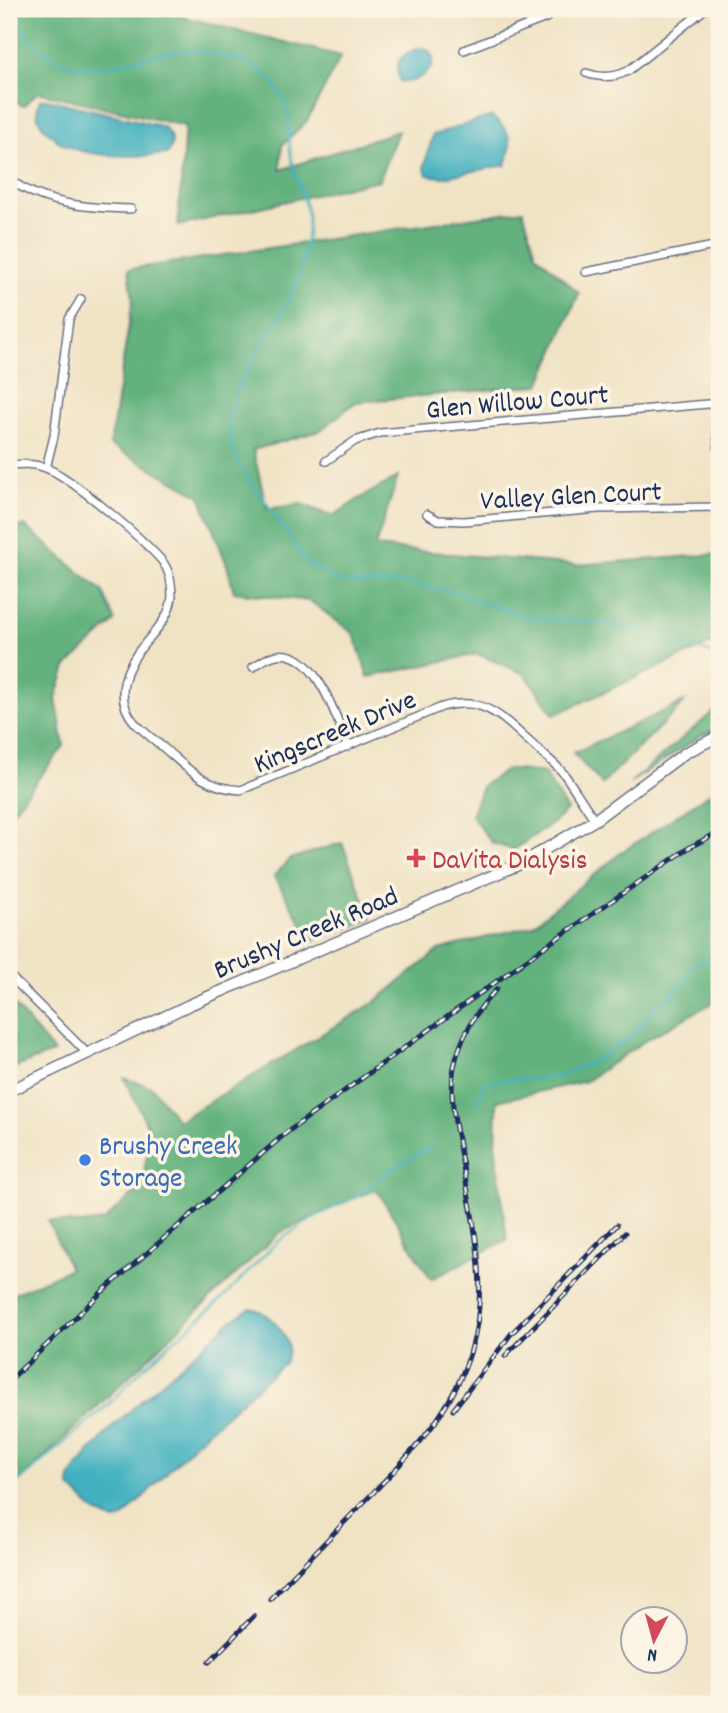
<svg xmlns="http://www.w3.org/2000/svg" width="728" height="1713" font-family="Dekko,sans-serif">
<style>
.forest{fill:#63b27e;stroke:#3f706e;stroke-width:2}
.water{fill:#43b1bf;stroke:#2f708e;stroke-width:2}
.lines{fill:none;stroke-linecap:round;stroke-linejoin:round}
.stream{stroke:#43b1bf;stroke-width:2.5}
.minor-casing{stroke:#666e82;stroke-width:10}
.secondary-casing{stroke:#666e82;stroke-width:13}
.minor{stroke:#fff;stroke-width:7}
.secondary{stroke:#fff;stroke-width:10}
.rail-casing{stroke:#1b2f5e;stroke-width:5}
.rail{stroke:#fcf5e5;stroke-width:2.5;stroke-dasharray:8;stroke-linecap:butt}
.health-dot{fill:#e0444e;stroke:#fcf5e5;stroke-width:2.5}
.shop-dot{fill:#3f7fe0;stroke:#fcf5e5;stroke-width:2.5}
.labels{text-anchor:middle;stroke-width:7;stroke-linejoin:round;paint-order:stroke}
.street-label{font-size:28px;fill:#1b2f5e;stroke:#fcf5e5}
.health-label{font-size:28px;fill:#be3a42;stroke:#fcf5e5;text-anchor:start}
.shop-label{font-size:28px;fill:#366cbe;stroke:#fcf5e5;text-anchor:start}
</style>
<rect width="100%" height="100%" fill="#fcf5e5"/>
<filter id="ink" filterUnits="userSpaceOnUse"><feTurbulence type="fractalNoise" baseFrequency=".0143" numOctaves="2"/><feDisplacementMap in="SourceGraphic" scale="14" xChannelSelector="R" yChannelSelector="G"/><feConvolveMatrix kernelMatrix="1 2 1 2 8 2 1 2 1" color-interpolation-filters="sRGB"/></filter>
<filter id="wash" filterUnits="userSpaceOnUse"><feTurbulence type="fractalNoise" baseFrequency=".00686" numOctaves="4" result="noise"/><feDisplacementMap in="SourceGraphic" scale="28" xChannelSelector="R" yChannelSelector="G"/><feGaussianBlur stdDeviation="1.57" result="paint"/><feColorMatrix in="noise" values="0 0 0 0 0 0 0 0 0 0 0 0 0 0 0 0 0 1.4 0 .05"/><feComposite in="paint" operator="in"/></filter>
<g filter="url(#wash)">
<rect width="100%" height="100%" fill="#f0e3c4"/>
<path class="forest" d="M9,9H151L341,56L307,121L282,145L280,170L398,131L379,180L178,226L185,126L38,92L23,106L9,97Z
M523,210L536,254L579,293L540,385L356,402L319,431L253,450L267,509L301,504L333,516L357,500L398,477L375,547L577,565L719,554V640L554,715L525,674L477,654L368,677L354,634L310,601L234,592L227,565L200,496L110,445L133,298L129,269Z
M25,526L103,592L115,621L66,667L56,698L64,746L9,816V527Z
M686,701L602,784L573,753Z
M719,707V729L702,735L630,783Z
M508,769L544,773L567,810L552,824L513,850L492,843L471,815L483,785Z
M719,787V999L646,1040L586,1081L497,1101L496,1153L507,1240L431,1279L377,1190L356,1197L279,1233L9,1491V1296L70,1269L48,1221L79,1224L104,1221L141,1187L151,1133L124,1078L152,1087L178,1121L375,1002L439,950L533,925L622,852Z
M342,843L371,919L312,941L274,876L290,859Z
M9,999L54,1052L9,1070Z"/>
<path class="water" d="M422,48L429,51L433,58L432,67C425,76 411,85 400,81C392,61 403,52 422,48Z
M46,99L164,127C171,137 176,143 167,154C139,157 88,158 63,144C57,141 51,134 46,130C37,121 35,111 40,100Z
M491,116C511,131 514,140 506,165L443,177L427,175L424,166L433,135Z
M250,1308C265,1309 286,1331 288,1347C289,1353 286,1358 284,1363L196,1442L123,1518L114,1521L94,1511L70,1487V1478L78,1465L113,1426L233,1319Z"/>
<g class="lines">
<path class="stream" d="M11,9C17,24 27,35 39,47C83,89 129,55 179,51C199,49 217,54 236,59C257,65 274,78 283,98C292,117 287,136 291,156C295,175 303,193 307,212C310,227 305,249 302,264C290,324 218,379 231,443C236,468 258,490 272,511C283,527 294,543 304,559L316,569L333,579L348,583H405L450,591L528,618L597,622L621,626L643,631L669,643L719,655
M478,1104L485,1081L557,1077L590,1063L631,1037L654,1008L670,997L680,987L688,972L698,962L719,955
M9,1487L20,1481L112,1401L147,1364L221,1300L277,1242L315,1217L356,1197L390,1170L434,1145"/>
</g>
</g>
<g filter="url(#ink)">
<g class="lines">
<defs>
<path id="minor" d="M464,50L546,18L558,9
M586,73C600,78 614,78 628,71L705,9
M9,179C44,205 89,208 131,209
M586,272L719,245
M714,403L719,455
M326,461L355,441L380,433L719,403
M9,465C21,464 33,463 46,468C71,477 144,540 162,561C170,571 172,584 172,597C170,616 158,628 146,642C126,665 112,697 135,723C144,732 154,740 164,748C189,770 205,788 241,790L442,707C485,695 502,718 532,744C542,754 555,763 564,774C575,789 584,805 595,820
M46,468L54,436L69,319L81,299
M427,514L438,520L464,521L598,509L719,507
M253,667C259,663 266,658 273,656C314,643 337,719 348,747
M9,975L87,1053"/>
<path id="secondary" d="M9,1091L189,1005L522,863L595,820L685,753L719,736"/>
</defs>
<use href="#minor" class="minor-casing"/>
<use href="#secondary" class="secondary-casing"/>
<use href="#minor" class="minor"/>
<use href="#secondary" class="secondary"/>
<defs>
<path id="rail" d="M505,1356L625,1233
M9,1381L103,1291L286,1133L540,950L690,847L719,832
M453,1410L511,1334L617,1225
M270,1599C301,1567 331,1536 362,1504C409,1456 451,1416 471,1350C491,1285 472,1216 460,1151C455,1124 449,1094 454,1067C460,1039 477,1008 497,989
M209,1662L254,1616"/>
</defs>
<use href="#rail" class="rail-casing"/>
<use href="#rail" class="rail"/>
</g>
</g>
<path class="health-dot" d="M412.5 847.5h7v7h7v7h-7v7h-7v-7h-7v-7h7z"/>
<circle class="shop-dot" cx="85" cy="1160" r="7"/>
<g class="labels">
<g class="street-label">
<text transform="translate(517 400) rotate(-5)" y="10">Glen Willow Court</text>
<text transform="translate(571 494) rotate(-3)" y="10">Valley Glen Court</text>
<text transform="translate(334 730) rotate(-23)" y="10">Kingscreek Drive</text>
<text transform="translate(305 931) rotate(-23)" y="10">Brushy Creek Road</text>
</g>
<g class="health-label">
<text x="432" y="868">DaVita Dialysis</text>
</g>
<g class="shop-label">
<text x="99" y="1154">Brushy Creek<tspan x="99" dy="32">Storage</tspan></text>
</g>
</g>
<rect width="728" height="1713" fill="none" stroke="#fcf5e5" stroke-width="35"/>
<g transform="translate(654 1640) rotate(186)"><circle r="33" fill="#fcf5e5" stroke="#a2a6af" stroke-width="2"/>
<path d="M0-5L12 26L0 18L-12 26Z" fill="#d1495b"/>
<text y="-10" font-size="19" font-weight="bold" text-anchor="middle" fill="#1b2f5e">N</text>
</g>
</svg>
